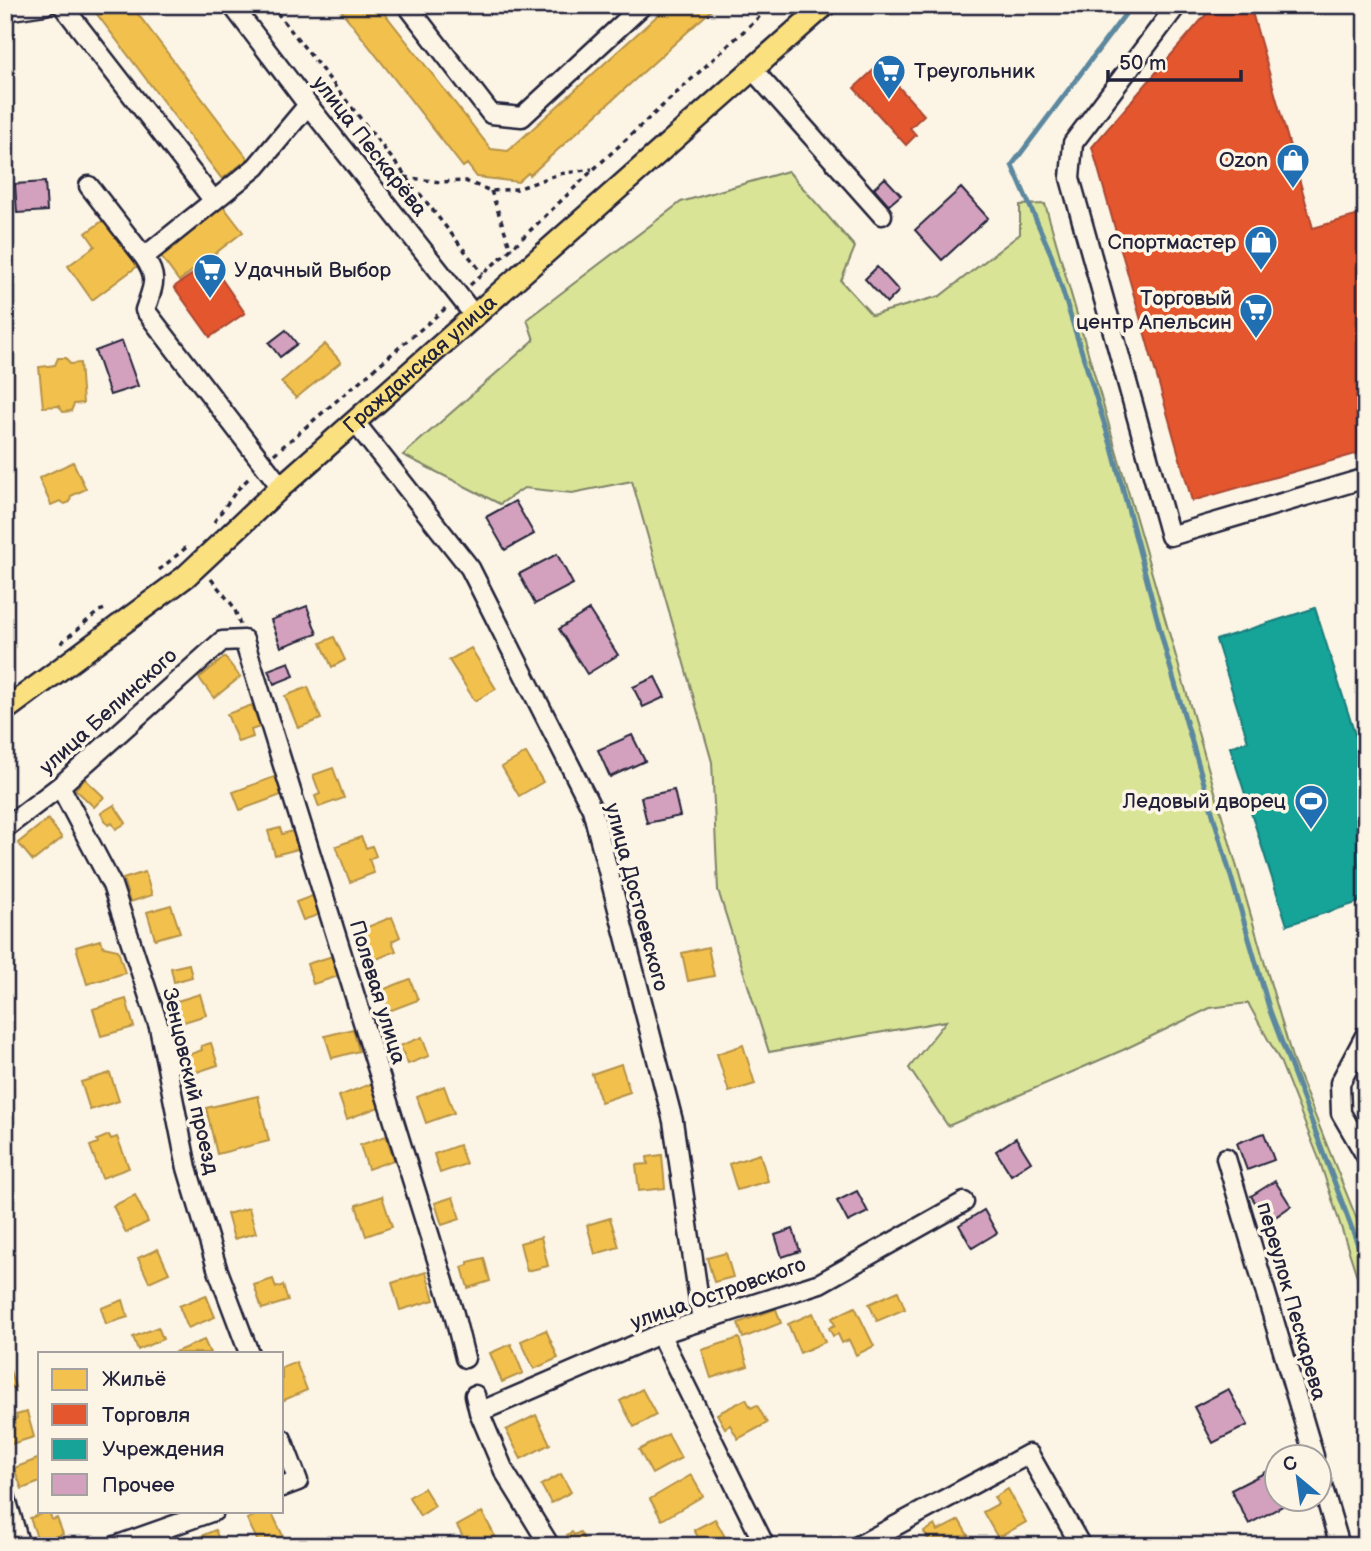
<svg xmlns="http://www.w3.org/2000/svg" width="1371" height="1551" font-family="'Balsamiq Sans',sans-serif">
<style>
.green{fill:#d9e496;stroke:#7e8368;stroke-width:2}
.homes{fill:#f2c14e;stroke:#b49148;stroke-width:2}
.shops{fill:#e4572e;stroke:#aa4732;stroke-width:2}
.public{fill:#17a398;stroke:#1a7c7c;stroke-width:2}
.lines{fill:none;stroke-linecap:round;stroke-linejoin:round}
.stream{stroke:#5c889f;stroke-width:5}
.building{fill:#d3a1bd;stroke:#22223b;stroke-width:2}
.minor-casing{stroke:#22223b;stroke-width:23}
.major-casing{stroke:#22223b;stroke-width:26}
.path{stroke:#22223b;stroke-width:3.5;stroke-dasharray:5 5;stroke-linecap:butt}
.minor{stroke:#fcf5e5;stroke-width:18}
.major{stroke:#fbe080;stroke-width:21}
.labels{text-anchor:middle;stroke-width:7;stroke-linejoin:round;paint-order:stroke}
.poi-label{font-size:21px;fill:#22223b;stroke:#fcf5e5;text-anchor:end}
.street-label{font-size:21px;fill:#22223b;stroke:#fcf5e5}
</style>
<rect width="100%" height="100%" fill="#fcf5e5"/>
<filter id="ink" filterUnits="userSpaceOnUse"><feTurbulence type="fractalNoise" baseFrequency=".0143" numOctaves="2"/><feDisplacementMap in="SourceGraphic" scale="14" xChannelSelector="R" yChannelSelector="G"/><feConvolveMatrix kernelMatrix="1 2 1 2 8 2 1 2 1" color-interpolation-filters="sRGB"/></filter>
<g filter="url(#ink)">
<path class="green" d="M788,171L855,247L841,281L872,315L940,296L1020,234V205L1045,204L1293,1061L1366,1242V1304L1319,1159L1280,1061L1248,1003L1210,1008L1123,1050L948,1126L909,1068L946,1021L769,1052L718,890L712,762L632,481L572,493L524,488L500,504L403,455L534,340L527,319L681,202Z"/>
<path class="homes" d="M98,5H131L248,159L222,179L93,9Z
M337,5H378L491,149L508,151L669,5H717L530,175L528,173L518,182L477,177L467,164L463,167Z
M223,206L243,232L179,281L159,254Z
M105,219L139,265L92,300L68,266L95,246L86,233Z
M325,344L341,362L296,398L281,382Z
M58,358H66L70,364L80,363L83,403L74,404L71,411L63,412L59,406L43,407L39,367L55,365Z
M73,462L86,489L71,496L70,502L65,504L60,501L51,505L39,478Z
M334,637L345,660L332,667L321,643Z
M471,648L496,689L475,701L449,660Z
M225,657L240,677L214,698L199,678Z
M308,687L321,719L298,728L285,696Z
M252,705L260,727L251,730L253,737L238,742L227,714Z
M526,753L543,782L519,796L502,767Z
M333,768L344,798L319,807L315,796L320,794L313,775Z
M277,776L284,794L240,810L233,792Z
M85,779L104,797L94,807L75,789Z
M114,805L126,823L116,829L112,823L108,825L101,813Z
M48,819L62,838L33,861L18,843Z
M280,828L282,834L293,831L298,849L275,855L268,831Z
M361,837L366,848L372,846L376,856L369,859L374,873L350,882L336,846Z
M145,872L152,895L130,902L123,879Z
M320,893L327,912L303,920L296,902Z
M171,905L180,932L155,939L147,912Z
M392,917L400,937L392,941L396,951L372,961L360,930Z
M100,940L104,947L118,950L125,973L87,984L76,947Z
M708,947L714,976L688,981L682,953Z
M336,955L342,975L313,984L307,964Z
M189,964L192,977L174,982L171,968Z
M410,979L418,1000L389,1011L382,990Z
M200,994L206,1015L181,1023L174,1002Z
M126,999L134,1027L101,1036L93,1009Z
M353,1029L359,1051L332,1058L325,1036Z
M422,1037L429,1056L408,1064L400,1046Z
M211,1043L218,1065L194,1073L188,1055L202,1050L201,1046Z
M743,1045L755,1084L729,1092L717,1054Z
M621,1064L630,1092L601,1102L592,1074Z
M110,1073L119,1101L90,1110L81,1082Z
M373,1083L382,1106L347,1119L339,1096Z
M444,1086L454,1113L426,1123L417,1097Z
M258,1096L269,1141L217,1154L206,1108Z
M109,1135L111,1139L117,1137L129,1168L102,1178L90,1146L98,1143L97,1140Z
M386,1136L394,1160L368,1169L360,1145Z
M459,1145L466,1164L440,1173L434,1154Z
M760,1154L768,1181L737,1190L729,1164Z
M662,1155L665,1188L639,1191L636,1165L648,1164L647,1157Z
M135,1195L148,1222L126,1233L113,1206Z
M382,1196L392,1227L366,1236L356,1205Z
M453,1197L460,1219L442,1225L435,1203Z
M249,1208L256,1233L234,1239L227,1214Z
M610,1218L619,1247L595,1254L587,1225Z
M541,1237L548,1266L527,1271L520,1243Z
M158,1249L169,1273L149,1282L138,1258Z
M726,1253L733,1277L714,1282L707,1258Z
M484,1258L490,1281L468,1288L462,1267L468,1265V1262Z
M426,1272L434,1300L400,1310L392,1283Z
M273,1279L276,1288L283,1285L288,1301L262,1309L254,1285Z
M898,1291L905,1309L877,1321L869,1304Z
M206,1295L215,1317L188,1328L179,1306Z
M123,1300L128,1317L106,1324L101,1308Z
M855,1307L874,1346L856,1355L849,1340L842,1343L838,1334L833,1336L829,1328L835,1325L832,1318Z
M776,1309L781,1323L743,1338L738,1323Z
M813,1313L825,1342L800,1353L788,1324Z
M158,1327L163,1339L138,1350L133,1337Z
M546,1330L558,1358L534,1369L521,1341Z
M739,1338L748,1366L711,1378L702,1350Z
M204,1340L210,1353H175V1352Z
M511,1344L523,1373L502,1382L490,1353Z
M5,1361H7L15,1387L5,1389Z
M296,1362L307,1390L282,1401V1368Z
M642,1389L656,1415L634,1427L620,1401Z
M746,1399L751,1408L757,1405L767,1423L738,1439L730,1425L725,1428L717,1414Z
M27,1412L34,1437L8,1445L5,1436V1421L17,1418L16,1415Z
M536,1415L550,1444L521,1459L506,1430Z
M668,1434L681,1458L652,1474L639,1450Z
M40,1458V1482L22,1489L14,1468Z
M561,1474L571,1492L551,1503L541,1485Z
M691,1475L703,1496L662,1520L650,1499Z
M424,1488L435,1506L420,1516L409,1497Z
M1008,1489L1026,1522L998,1538L983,1512L998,1504L994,1497Z
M49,1511L52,1520L57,1518L63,1534L39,1543L30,1518Z
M265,1511H271L284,1538L267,1546H260L247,1519Z
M482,1512L497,1540L487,1546H468L457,1526Z
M715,1519L730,1546H703L694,1530Z
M959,1520L971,1541L963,1546H932L924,1532L935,1525L938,1531Z
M215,1530L222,1546H197L194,1539Z
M572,1532L574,1535L580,1532L588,1546H567L564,1540L569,1537L567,1535Z"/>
<path class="shops" d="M1214,5H1250L1313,228L1366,213V451L1192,501L1092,147Z
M879,65L924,115L910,128L916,135L906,145L854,88Z
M210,262L245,313L210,337L174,287Z"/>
<path class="public" d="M1315,608L1364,763H1366V900L1287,925L1230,747L1248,741L1216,640Z"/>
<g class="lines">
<path class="stream" d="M1125,5L1126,13L1012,165L1051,254L1112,448L1167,656L1270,1011L1366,1266"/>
</g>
<path class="building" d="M885,178L901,195L889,205L874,188Z
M45,182L47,211L17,213L15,184Z
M961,188L988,218L942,260L915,230Z
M877,267L899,291L887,303L865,279Z
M286,330L297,344L280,357L269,343Z
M122,341L138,386L110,395L95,351Z
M515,501L534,534L505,550L486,517Z
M557,554L573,584L535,604L519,574Z
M307,606L317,634L281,647L271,620Z
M589,610L618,655L587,674L559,629Z
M289,662L294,676L274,684L268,670Z
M655,677L665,697L643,707L633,687Z
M632,735L645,761L610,777L598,750Z
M674,790L680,816L647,823L641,797Z
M1264,1133L1274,1160L1247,1170L1237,1143Z
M1016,1138L1031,1162L1011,1175L996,1151Z
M1275,1181L1291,1206L1268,1222L1251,1196Z
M857,1191L868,1212L848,1222L837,1201Z
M984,1210L997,1233L972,1248L959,1225Z
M793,1229L800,1251L782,1257L775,1235Z
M1228,1389L1248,1425L1213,1443L1194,1407Z
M1274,1468L1276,1473V1498H1290L1292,1501L1249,1524L1231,1490Z"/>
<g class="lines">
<defs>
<path id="minor" d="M62,5L214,201
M232,5L308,105L474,315
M407,5L491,114L522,117L643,5
M1177,5L1073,143L1070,178L1170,536L1366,478
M5,11L45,5
M753,70L882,215
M89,186L144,257L256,167L308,105
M144,257C159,279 153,286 145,310L281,487
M354,421L470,568L592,809L673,1121L702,1321
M60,786L112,885L159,1027L187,1168L217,1268L249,1353
M5,828L60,786L222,641L244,640L454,1314L465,1358
M1366,1034L1340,1083L1341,1113L1366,1156
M1226,1158L1314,1456
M660,1334L765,1546
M475,1395L479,1412L504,1471L550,1546
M479,1412L660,1334L820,1283L964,1202
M282,1439L298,1481L282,1487
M1318,1471L1340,1546
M5,1495L20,1546
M115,1546L214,1511
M858,1546L1029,1454L1081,1546"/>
<g id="major">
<path id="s1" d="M5,710L185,577L281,487L825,5"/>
</g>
</defs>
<use href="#minor" class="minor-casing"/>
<use href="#major" class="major-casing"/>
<path class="path" d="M271,5L483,274
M385,174L439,182L465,181L491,191L517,189L559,174L592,169
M491,191L511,249
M470,285L511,249L594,169L772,5
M274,454L447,307
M214,522L237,490L251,476
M159,570L188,546
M211,579L234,607L240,625
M61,643L99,611L108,608"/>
<use href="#minor" class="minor"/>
<use href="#major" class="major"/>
</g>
</g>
<defs>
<symbol id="supermarket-pin" viewBox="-11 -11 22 30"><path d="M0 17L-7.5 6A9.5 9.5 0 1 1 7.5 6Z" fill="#1f6fb2" stroke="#fcf5e5"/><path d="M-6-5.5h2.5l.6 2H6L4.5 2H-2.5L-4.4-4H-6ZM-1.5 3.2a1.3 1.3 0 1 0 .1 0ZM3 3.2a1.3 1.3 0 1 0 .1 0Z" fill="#fff"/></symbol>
<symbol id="shop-pin" viewBox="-11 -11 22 30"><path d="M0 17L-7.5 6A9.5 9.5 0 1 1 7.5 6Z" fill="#1f6fb2" stroke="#fcf5e5"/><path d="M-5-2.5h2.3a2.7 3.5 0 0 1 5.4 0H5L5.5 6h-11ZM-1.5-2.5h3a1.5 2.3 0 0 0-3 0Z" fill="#fff"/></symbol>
<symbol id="stadium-pin" viewBox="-11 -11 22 30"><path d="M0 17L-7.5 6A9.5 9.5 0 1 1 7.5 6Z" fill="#1f6fb2" stroke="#fcf5e5"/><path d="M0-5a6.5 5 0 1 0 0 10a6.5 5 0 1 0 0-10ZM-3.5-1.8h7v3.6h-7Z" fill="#fff"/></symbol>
</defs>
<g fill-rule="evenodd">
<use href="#supermarket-pin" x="870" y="52" width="38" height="52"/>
<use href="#shop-pin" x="1274" y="141" width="38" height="52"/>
<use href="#shop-pin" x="1242" y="223" width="38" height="52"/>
<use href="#supermarket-pin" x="191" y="251" width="38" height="52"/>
<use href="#supermarket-pin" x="1237" y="291" width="38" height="52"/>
<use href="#stadium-pin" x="1292" y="782" width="38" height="52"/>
</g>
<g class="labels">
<g class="poi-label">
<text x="914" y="78" text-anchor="start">Треугольник</text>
<text x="1268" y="167">Ozon</text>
<text x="1236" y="249">Спортмастер</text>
<text x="234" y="277" text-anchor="start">Удачный Выбор</text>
<text x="1232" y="305">Торговый<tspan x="1232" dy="24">центр Апельсин</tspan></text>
<text x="1286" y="808">Ледовый дворец</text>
</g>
<g class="street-label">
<text transform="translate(370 146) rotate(52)" y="7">улица Пескарёва</text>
<text dy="7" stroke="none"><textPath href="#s1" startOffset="541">Гражданская улица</textPath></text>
<text transform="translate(108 711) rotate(-42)" y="7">улица Белинского</text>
<text transform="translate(637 897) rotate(75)" y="7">улица Достоевского</text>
<text transform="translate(378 992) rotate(73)" y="7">Полевая улица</text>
<text transform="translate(191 1081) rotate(77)" y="7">Зенцовский проезд</text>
<text transform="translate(718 1293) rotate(-19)" y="7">улица Островского</text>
<text transform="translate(1292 1301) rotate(74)" y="7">переулок Пескарева</text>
</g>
</g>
<rect width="1371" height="1551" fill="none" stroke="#fcf5e5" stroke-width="28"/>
<rect x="14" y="14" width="1343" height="1523" fill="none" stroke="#22223b" stroke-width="2.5" filter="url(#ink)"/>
<rect x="38" y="1352" width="245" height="161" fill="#fcf5e5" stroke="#a5a1a1" stroke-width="2"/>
<rect x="52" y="1369" width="35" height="21" fill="#f2c14e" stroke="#a5a1a1" stroke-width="2"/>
<text x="102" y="1386" font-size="21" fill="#22223b">Жильё</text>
<rect x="52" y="1404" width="35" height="21" fill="#e4572e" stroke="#a5a1a1" stroke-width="2"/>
<text x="102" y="1422" font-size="21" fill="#22223b">Торговля</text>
<rect x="52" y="1439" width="35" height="21" fill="#17a398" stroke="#a5a1a1" stroke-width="2"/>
<text x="102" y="1456" font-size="21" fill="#22223b">Учреждения</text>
<rect x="52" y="1474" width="35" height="21" fill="#d3a1bd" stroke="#a5a1a1" stroke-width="2"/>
<text x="102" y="1492" font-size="21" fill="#22223b">Прочее</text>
<g transform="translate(1298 1478) rotate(331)"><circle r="33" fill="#fcf5e5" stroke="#a5a1a1" stroke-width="2"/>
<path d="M0-5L12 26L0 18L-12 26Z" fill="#1f6fb2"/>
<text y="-10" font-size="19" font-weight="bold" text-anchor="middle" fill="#22223b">С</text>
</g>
<path d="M1108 70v10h133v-10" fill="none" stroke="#22223b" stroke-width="3.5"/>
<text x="1119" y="70" font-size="21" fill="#22223b" stroke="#fcf5e5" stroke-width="5" paint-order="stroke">50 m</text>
</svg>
